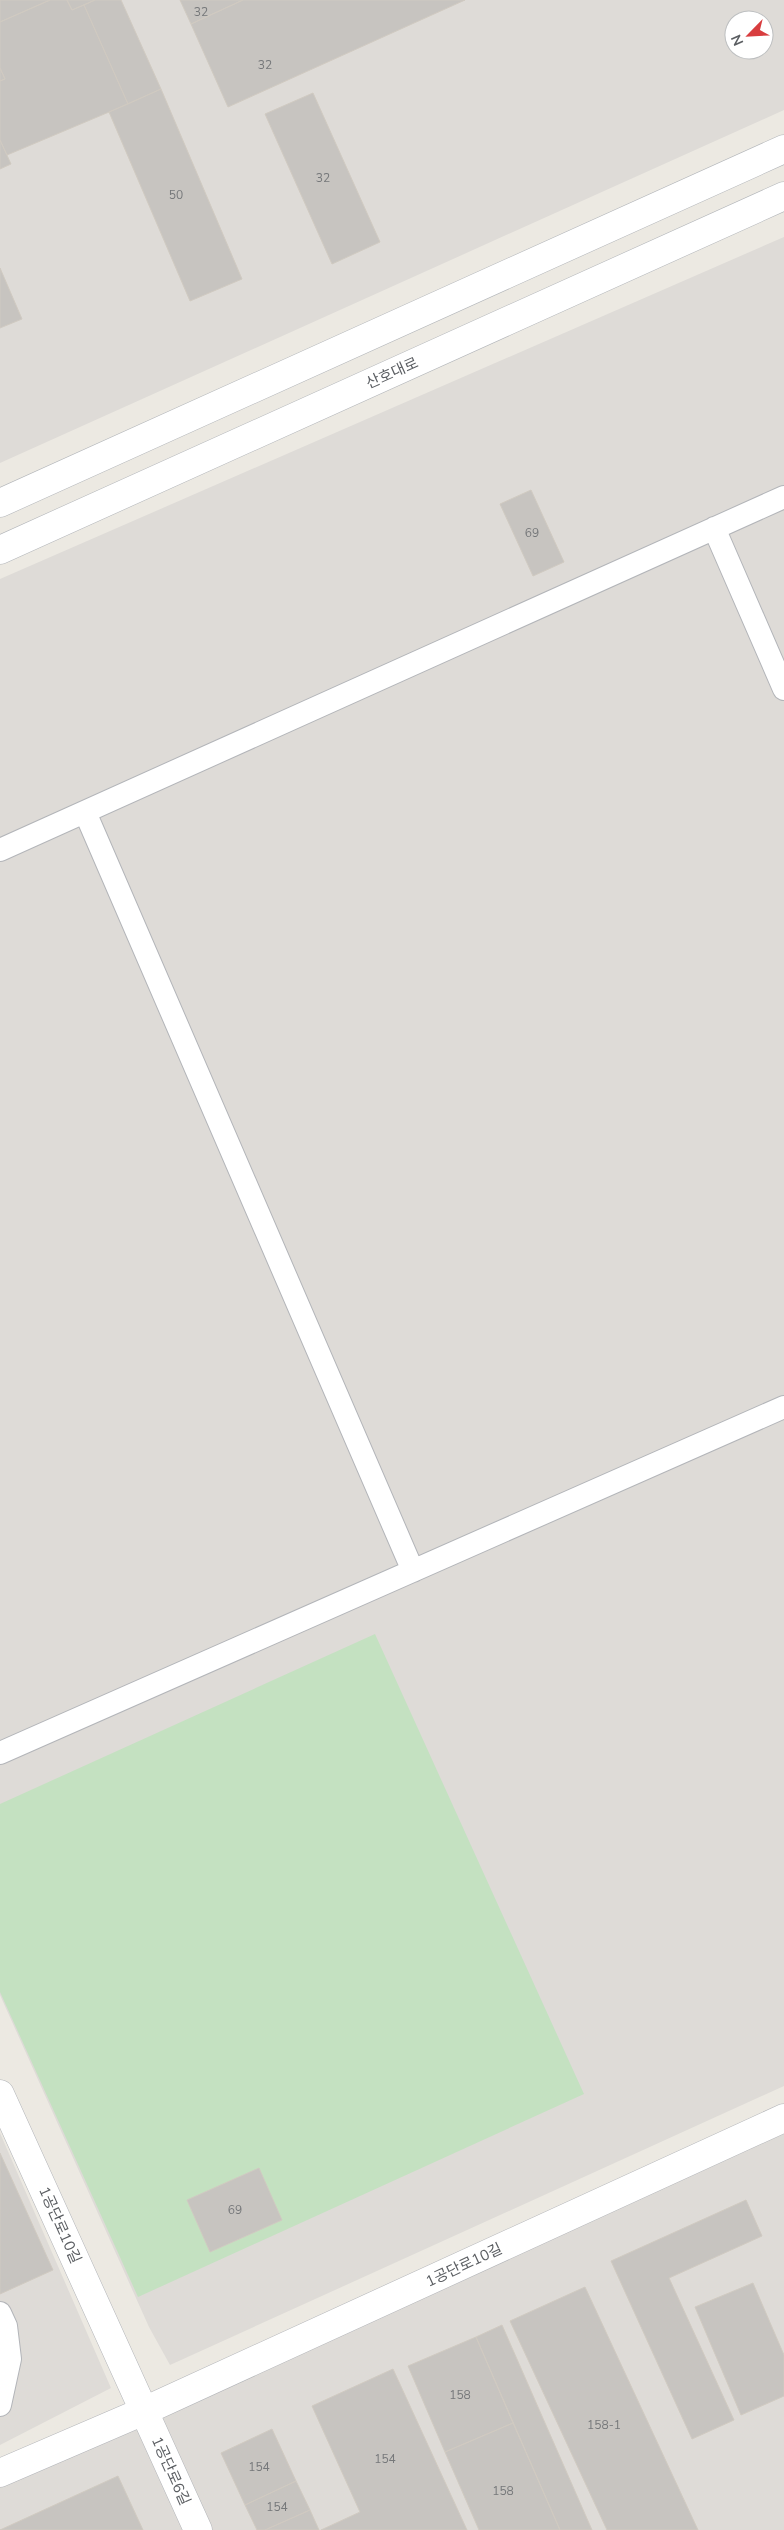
<svg xmlns="http://www.w3.org/2000/svg" width="784" height="2530" font-family="'Nunito Sans','Noto Sans KR',sans-serif">
<style>
.industrial{fill:#dedbd7;fill-rule:evenodd}
.grass{fill:#c4e1c1}
.building{fill:#c7c4c0;stroke:#d0cac1}
.lines{fill:none;stroke-linecap:round;stroke-linejoin:round}
.service-casing{stroke:#b3b5b9;stroke-width:24}
.minor-casing{stroke:#b3b5b9;stroke-width:29}
.secondary-casing{stroke:#b2b5b9;stroke-width:29}
.service{stroke:#fff;stroke-width:22}
.minor{stroke:#fff;stroke-width:28}
.secondary{stroke:#fff;stroke-width:28}
.labels{text-anchor:middle;stroke-width:4.5;stroke-linejoin:round;paint-order:stroke}
.number-label{font-size:12px;fill:#76787a}
.street-label{font-size:15px;fill:#5b5e62;stroke:#fff}
</style>
<rect width="100%" height="100%" fill="#ece9e2"/>
<path class="industrial" d="M0,0H784V110L0,463ZM734,20H764V50H734Z
M784,237V2086L170,2365L149,2327L0,1995V579Z
M784,2118V2530H0V2473Z
M0,2133L111,2388L0,2445Z"/>
<path class="grass" d="M375,1634L584,2094L138,2297L0,1992V1804Z"/>
<path class="building" d="M0,0H50L0,22Z
M50,0H67L72,10L84,5L128,104L7,155L0,140V81L5,79L0,68V22Z
M67,0H95L72,10Z
M95,0H121L161,89L128,104L84,5Z
M180,0H243L191,24Z
M243,0H465L228,107L191,24Z
M0,68L5,79L0,81Z
M161,89L242,279L190,301L109,112Z
M313,93L380,242L332,264L265,114Z
M0,140L11,164L0,169Z
M0,268L22,319L0,328Z
M531,490L564,562L533,576L500,504Z
M0,2153L53,2270L0,2294Z
M259,2168L282,2220L210,2252L187,2200Z
M746,2200L762,2236L669,2278L734,2420L692,2439L611,2261Z
M753,2283L784,2355V2396L741,2415L695,2307Z
M585,2287L698,2530H607L510,2321Z
M502,2325L592,2530H560L476,2337Z
M476,2337L513,2423L445,2452L408,2366Z
M393,2369L467,2530H321L360,2512L312,2406Z
M513,2423L560,2530H479L445,2452Z
M272,2429L296,2481L245,2505L221,2453Z
M118,2476L143,2530H0Z
M296,2481L310,2510L265,2530H257L245,2505Z
M310,2510L319,2530H265Z"/>
<g class="lines">
<defs>
<path id="service" d="M714,528L784,689
M85,812L413,1571
M0,850L784,497
M0,1753L784,1407
M0,2313L6,2326L10,2359L0,2405"/>
<path id="minor" d="M0,2094L198,2530
M0,2473L144,2411L784,2118"/>
<path id="secondary" d="M0,503L784,149
M0,550L784,196"/>
</defs>
<use href="#service" class="service-casing"/>
<use href="#minor" class="minor-casing"/>
<use href="#secondary" class="secondary-casing"/>
<use href="#service" class="service"/>
<use href="#minor" class="minor"/>
<use href="#secondary" class="secondary"/>
</g>
<g class="labels">
<g class="number-label">
<text x="201" y="16">32</text>
<text x="265" y="69">32</text>
<text x="323" y="182">32</text>
<text x="176" y="199">50</text>
<text x="532" y="537">69</text>
<text x="235" y="2214">69</text>
<text x="460" y="2399">158</text>
<text x="604" y="2429">158-1</text>
<text x="385" y="2463">154</text>
<text x="259" y="2471">154</text>
<text x="503" y="2495">158</text>
<text x="277" y="2511">154</text>
</g>
<g class="street-label">
<text transform="translate(392 373) rotate(-24)" y="5">산호대로</text>
<text transform="translate(60 2225) rotate(66)" y="5">1공단로10길</text>
<text transform="translate(464 2265) rotate(-25)" y="5">1공단로10길</text>
<text transform="translate(171 2471) rotate(66)" y="5">1공단로6길</text>
</g>
</g>
<g transform="translate(749 35) rotate(246)"><circle r="24" fill="#ffffff" stroke="#bdbfc0"/>
<path d="M0-4L9 19L0 12L-9 19Z" fill="#d83d3f"/>
<text y="-8" font-size="14" font-weight="bold" text-anchor="middle" fill="#5b5e62">N</text>
</g>
</svg>
